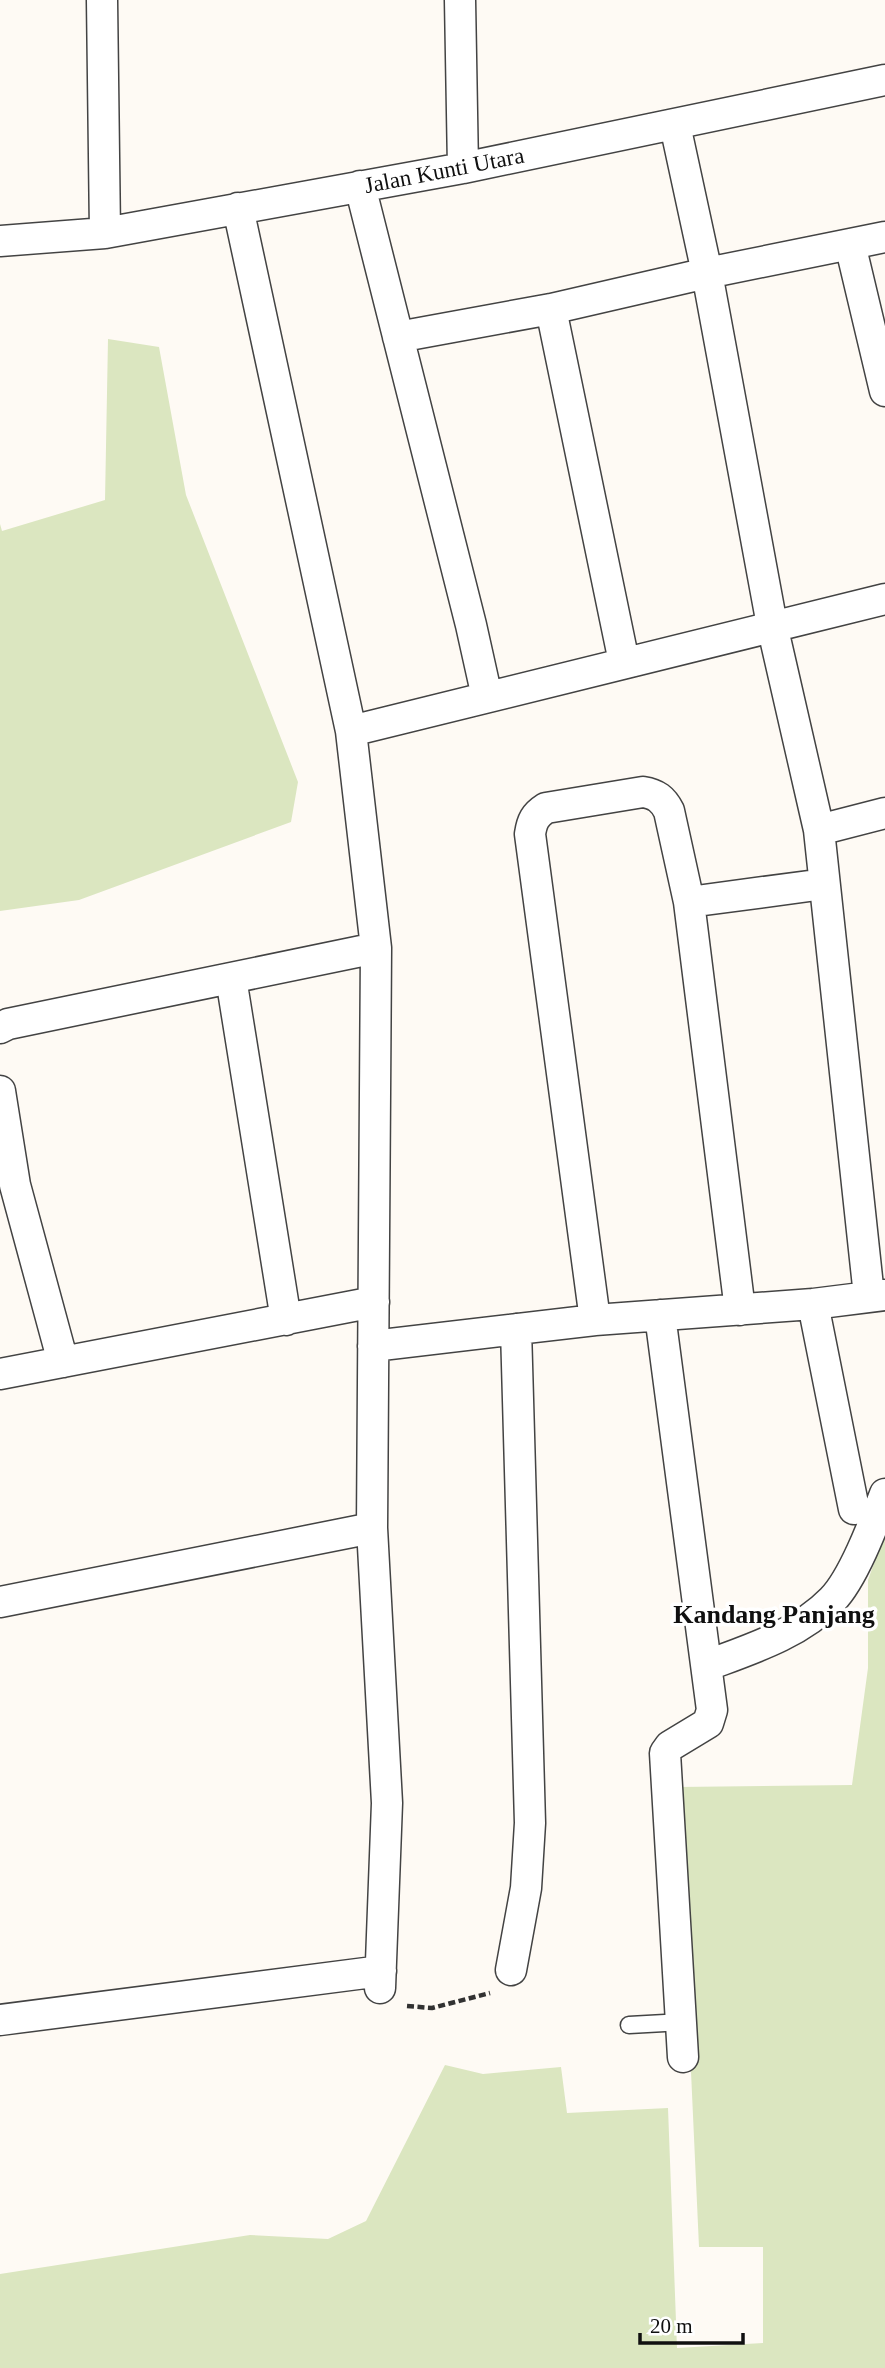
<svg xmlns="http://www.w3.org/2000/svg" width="885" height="2368" font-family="'Times New Roman',serif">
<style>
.green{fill:#dbe6c0}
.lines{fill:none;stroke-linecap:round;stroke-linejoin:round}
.service-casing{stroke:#434343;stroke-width:19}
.minor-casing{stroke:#434343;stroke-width:33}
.path{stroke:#323232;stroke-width:4.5;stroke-dasharray:7 3.5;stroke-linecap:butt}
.service{stroke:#fff;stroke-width:16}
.minor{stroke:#fff;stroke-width:30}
.labels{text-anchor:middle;stroke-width:7;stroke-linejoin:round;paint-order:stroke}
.street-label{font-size:23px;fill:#101010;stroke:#fff}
.quarter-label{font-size:26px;font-weight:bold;fill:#101010;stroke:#fff}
</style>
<rect width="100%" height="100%" fill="#fefaf4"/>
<path class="green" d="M108,339L159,347L186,495L298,782L291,822L79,900L0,911V524L2,531L105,500Z
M885,1533V2368H0V2274L250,2235L328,2239L366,2221L445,2065L483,2074L561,2067L567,2113L668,2108L677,2348L763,2343V2247H699L678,1787L852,1785L868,1668V1580Z"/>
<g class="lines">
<defs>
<path id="service" d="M629,2025L683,2022"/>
<path id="minor" d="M102,0L105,233
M460,0L463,168
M675,125L707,273L772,625L819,830L869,1296
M360,186L471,625L487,697
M238,208L351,731L376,948L372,1528L387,1803L380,1988
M0,241L105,233L463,168L885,80
M850,244L885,391
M551,309L624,662
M398,337L551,309L707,273L885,237
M351,731L885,599
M819,830L885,813
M689,902L824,884
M231,978L286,1320
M0,1028L8,1024L376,948
M0,1091L15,1185L63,1362
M813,1304L854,1509
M660,1315L712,1710L708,1723L670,1746L665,1753L683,2057
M595,1320L530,834C532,821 535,815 546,808L643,792C656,794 663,799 669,811L689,902L740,1310
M373,1346L595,1320L813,1304L885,1295
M0,1374L374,1302
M0,1602L372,1528
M708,1665C751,1649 799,1634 832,1600C853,1579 874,1523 885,1494
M511,1970L526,1888L530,1823L516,1329
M0,2020L381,1971"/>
</defs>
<use href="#service" class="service-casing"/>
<use href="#minor" class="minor-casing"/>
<path class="path" d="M407,2006L432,2008L490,1993"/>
<use href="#service" class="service"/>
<use href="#minor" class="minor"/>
</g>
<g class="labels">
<g class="street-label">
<text transform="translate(444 170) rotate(-11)" y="8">Jalan Kunti Utara</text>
</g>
<g class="quarter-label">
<text x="774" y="1623">Kandang Panjang</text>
</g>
</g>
<path d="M640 2333v10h103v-10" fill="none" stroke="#101010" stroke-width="3.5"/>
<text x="650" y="2333" font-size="21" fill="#101010" stroke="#ffffff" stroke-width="5" paint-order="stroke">20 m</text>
</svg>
